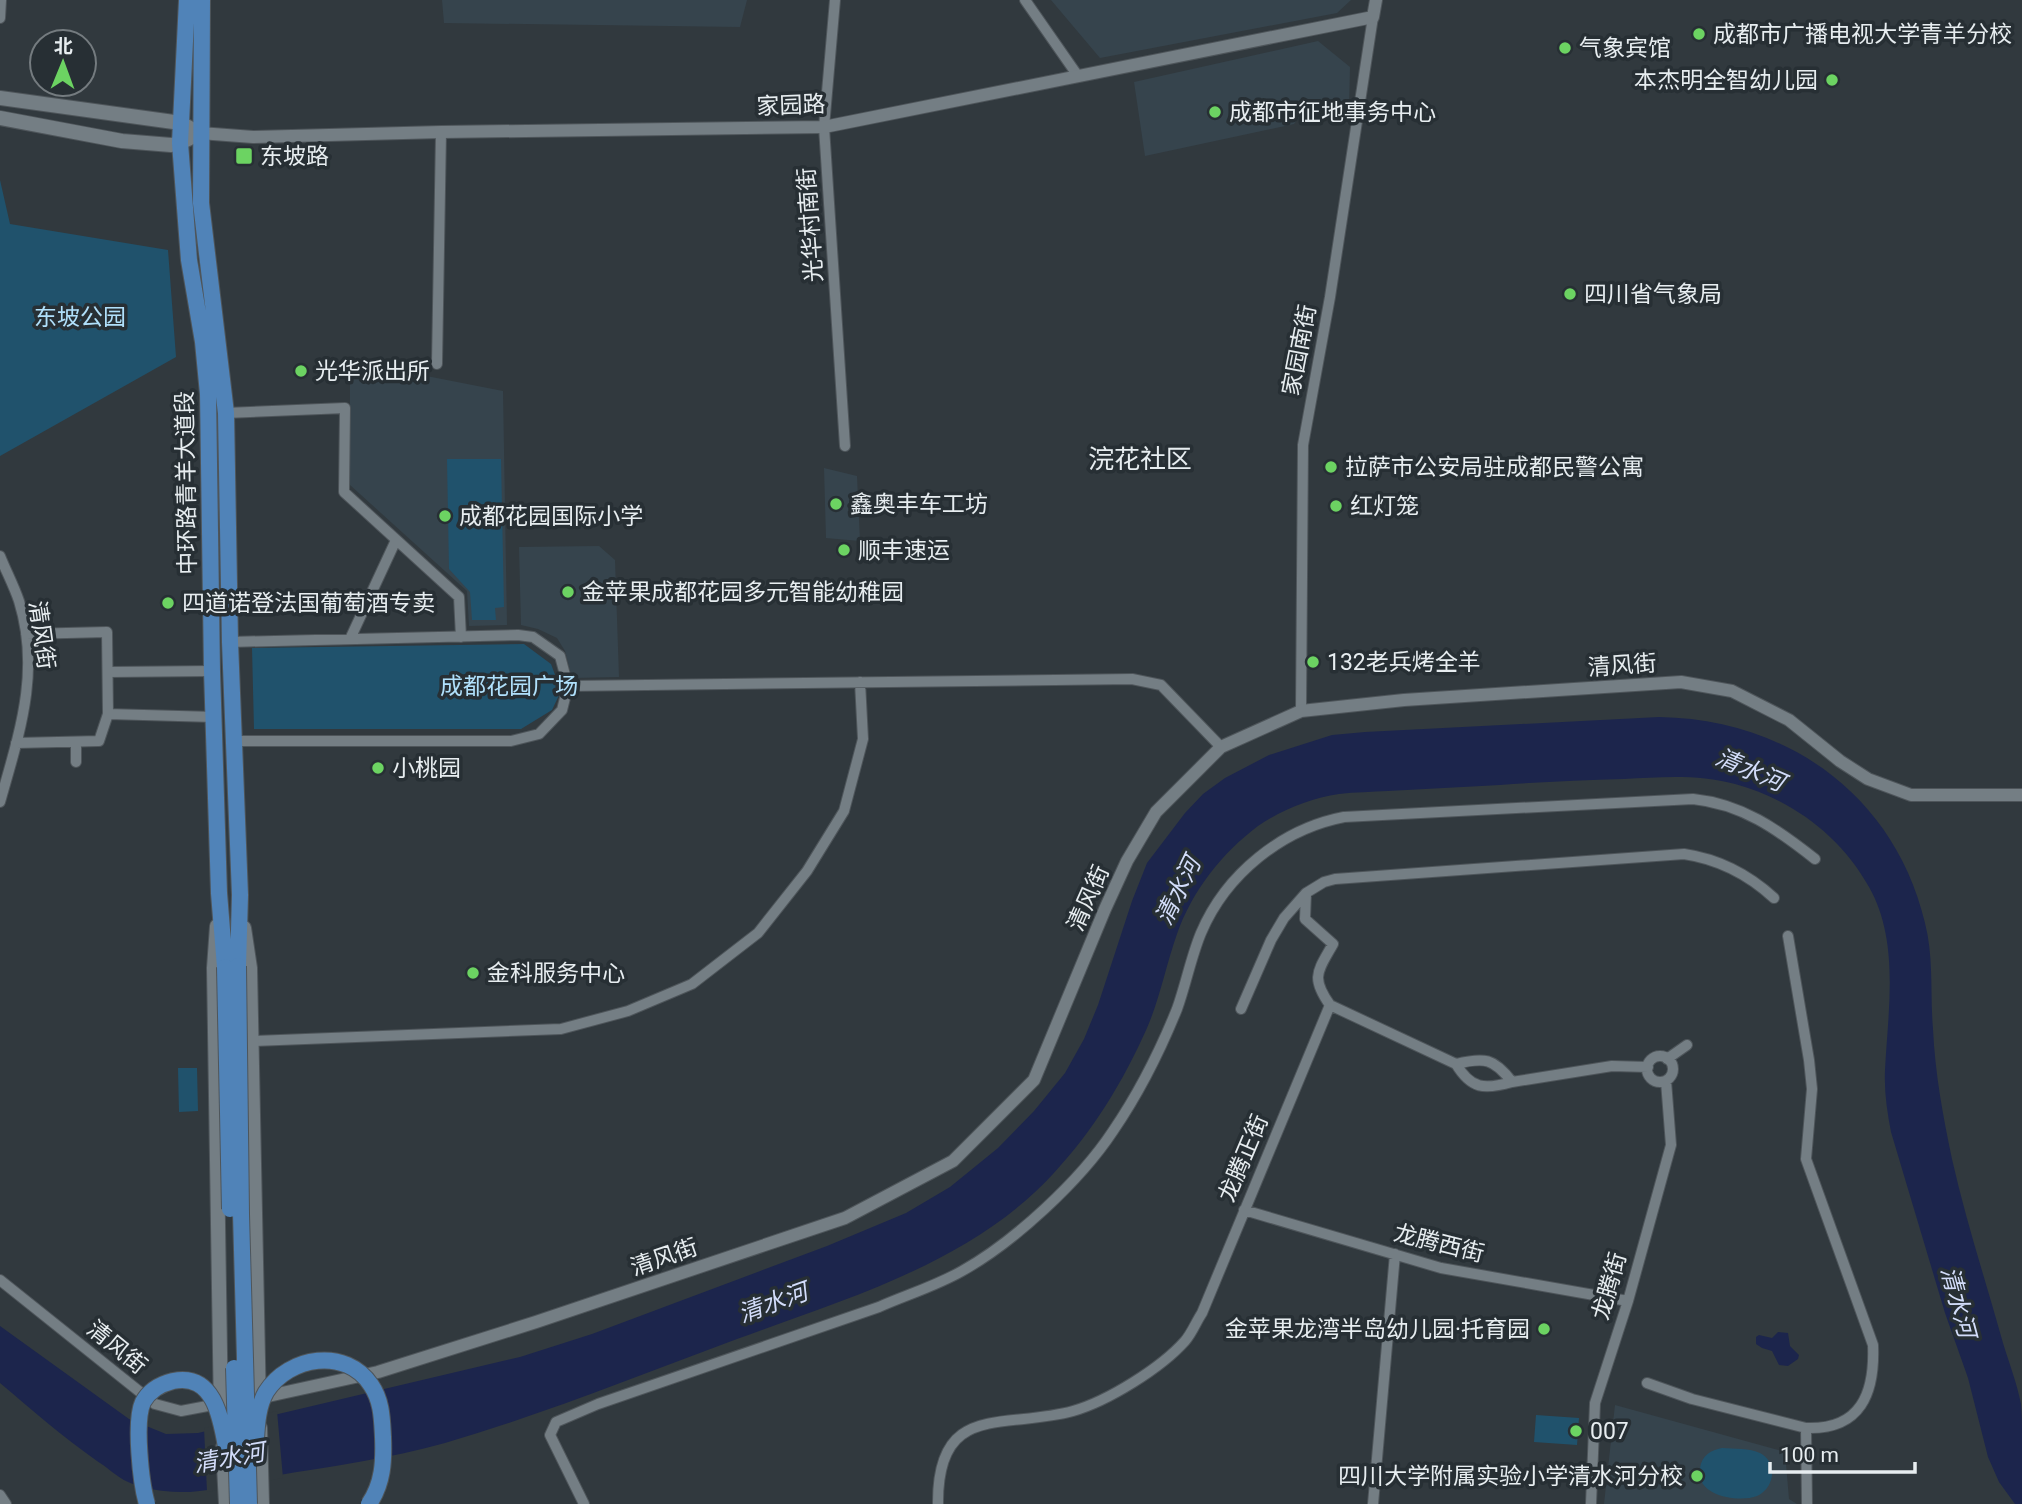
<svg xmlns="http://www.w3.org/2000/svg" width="2022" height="1504" font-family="Roboto,'Noto Sans SC',sans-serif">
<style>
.built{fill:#36444d}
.green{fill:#20526c}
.water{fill:#1c254c}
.pier{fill:#31393e}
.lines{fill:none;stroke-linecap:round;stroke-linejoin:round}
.minor-casing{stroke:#4e555a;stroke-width:12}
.tertiary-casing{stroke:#4e555a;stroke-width:14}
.secondary-casing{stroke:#4e555a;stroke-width:16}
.primary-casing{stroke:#4e555a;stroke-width:18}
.minor{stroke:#747e84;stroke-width:10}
.tertiary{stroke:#747e84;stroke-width:12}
.secondary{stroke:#747e84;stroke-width:14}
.primary{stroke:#5083b8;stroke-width:16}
.primary-bridge-casing{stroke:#4e555a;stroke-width:18;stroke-linecap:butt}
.primary-bridge{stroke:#5083b8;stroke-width:16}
.poi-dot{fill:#6cd362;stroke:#272f34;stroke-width:2.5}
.labels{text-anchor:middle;stroke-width:7;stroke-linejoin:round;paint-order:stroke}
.poi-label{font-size:23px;fill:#e7edf0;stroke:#272f34;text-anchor:start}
.street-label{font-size:23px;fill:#e7edf0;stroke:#272f34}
.park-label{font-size:23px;fill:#b0e0fb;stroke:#272f34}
.water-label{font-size:24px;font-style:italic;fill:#d3ddfa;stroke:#272f34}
.quarter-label{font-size:26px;fill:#e7edf0;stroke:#272f34}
</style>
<rect width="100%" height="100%" fill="#31393e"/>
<path class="built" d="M442,0H747L740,27L444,23Z
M1051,0H1351L1337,13L1100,58Z
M1318,41L1350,67L1349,108L1312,101L1294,124L1145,156L1134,82Z
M350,361L503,391L507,625L469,626L467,591L350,485Z
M824,468L857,476L860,541L826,538Z
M599,546L615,560L619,677L572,678L565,651L557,638L538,629L521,625L519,547Z
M1615,1405L1785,1452L1789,1499L1797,1504H1604Z"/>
<path class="green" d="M0,180L10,224L168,250L176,357L0,456Z
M447,459H501L504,607L495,608L496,620H472L470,592L449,569Z
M524,644L551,664L561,691L552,710L521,729H254L252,648Z
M178,1068H197L198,1111L179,1112Z
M1536,1415L1579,1418L1577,1445L1534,1442Z
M1722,1448C1734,1449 1750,1448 1760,1453C1778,1462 1775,1488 1757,1496C1739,1503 1694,1496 1700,1468C1702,1455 1711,1450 1722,1448Z"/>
<path class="water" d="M1659,717C1788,719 1895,796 1925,923C1934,958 1930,994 1933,1029C1935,1073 1943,1116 1952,1159C1966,1221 1986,1282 2003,1343C2009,1363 2017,1383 2021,1404C2022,1414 2022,1425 2022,1435C2022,1458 2022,1481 2022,1504H2015L1999,1482L1988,1457L1968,1378L1945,1313L1891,1132C1887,1111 1884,1091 1885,1070C1888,1010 1900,942 1869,887C1841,836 1791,799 1735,784C1699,774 1661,777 1624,779C1582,780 1541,782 1500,785C1463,787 1425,789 1388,791C1372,792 1355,792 1339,794C1311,798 1281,810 1258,826C1222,853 1192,891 1177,934C1166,965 1160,998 1147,1028C1123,1082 1093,1131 1053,1174C971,1263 848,1298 737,1339C640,1375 544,1414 445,1443C389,1459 331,1466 274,1476C239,1483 200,1496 164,1491C153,1490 137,1486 128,1482C117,1477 107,1467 97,1461C63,1437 32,1410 0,1383V1326L129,1419L166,1434L198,1433L520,1357L592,1334L827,1246L906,1213L950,1187L998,1148L1034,1111L1065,1073L1084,1039L1098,1005L1132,901L1147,863L1185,813L1203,794L1225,778L1269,755L1332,735L1365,732Z
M1778,1332L1788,1333L1790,1346L1799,1355L1798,1359L1788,1366L1779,1365L1772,1351L1762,1348L1756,1344V1337L1759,1335L1772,1338Z"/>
<path class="pier" d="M277,1411L283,1478L207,1492L204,1428Z"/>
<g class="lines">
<defs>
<path id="minor" d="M835,0L824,127L845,446
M1025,0L1078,76
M0,18L1,0
M437,364L441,132
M226,413L345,408L344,492L459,597L461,637
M0,556C6,571 14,586 19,601C41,672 19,734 0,802
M350,639L396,540
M230,642L518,635L533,637L560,656L568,686L562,710L539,734L511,741H234
M108,672L212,671
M568,686L1132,679L1161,685L1221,747
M1301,711L1303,445L1330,297L1373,17
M108,714L214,717
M16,743L99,741L108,714L107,632L26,634
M76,762V743
M1788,936L1809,1060L1812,1089L1806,1159L1873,1345C1875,1393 1861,1430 1806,1428L1807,1504
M1330,1005C1310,977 1318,971 1333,944L1305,919L1306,893L1324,882L1335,879L1684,854C1718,859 1749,875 1774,898
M1241,1009L1271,940L1284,918L1306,893
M251,1041L561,1029L628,1011L692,984L758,933L807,871L844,811L863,739L860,682
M1647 1069a13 13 0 1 1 26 0a13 13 0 1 1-26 0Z
M1667,1059L1687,1045
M1456,1064C1471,1089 1484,1090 1512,1082
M1244,1210L1441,1268L1628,1301
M0,1280L155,1404L181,1411L218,1404
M1647,1383L1692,1399L1806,1428
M0,1495L6,1504
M584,1504L550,1435L556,1422L598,1404L879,1307C906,1295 936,1286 962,1271C1014,1242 1080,1181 1113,1131C1139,1093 1160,1051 1177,1009C1186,984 1191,957 1201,933C1226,874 1282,829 1344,817L1693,799C1742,804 1777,829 1815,859
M938,1504C937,1401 1004,1430 1073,1411C1108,1401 1161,1368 1185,1341C1192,1333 1196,1322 1202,1313L1330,1005L1456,1064C1484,1057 1494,1058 1512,1082L1612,1066L1648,1067
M1373,1504L1395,1254
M1591,1504L1595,1403L1628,1301L1671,1145L1666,1081"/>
<path id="tertiary" d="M200,133L253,137L441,132L824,127L1373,17L1376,0
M259,1398L378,1372L536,1322L845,1218L953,1161L1034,1080L1105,909L1127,861L1156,812L1221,747L1301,711L1404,700L1681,682L1732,691L1789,720L1840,761L1868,779L1911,795H2022"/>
<path id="secondary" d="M0,98L181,123L190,128
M0,118L122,141L171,145L180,143L200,133
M217,926L214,968L221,1416
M244,928L250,968L259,1408
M260,1428L262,1504
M223,1447L226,1504"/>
<path id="primary" d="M187,0L180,143L189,260L203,342L208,394L212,671L219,893L225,967
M202,0L201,203L226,413L230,642L240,895L238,966"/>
</defs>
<use href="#minor" class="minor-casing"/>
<use href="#tertiary" class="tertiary-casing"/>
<use href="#secondary" class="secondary-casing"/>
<use href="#primary" class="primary-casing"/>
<use href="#minor" class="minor"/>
<use href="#tertiary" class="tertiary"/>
<use href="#secondary" class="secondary"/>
<use href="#primary" class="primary"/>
<defs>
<path id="primary-bridge" d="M238,966L241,1214L249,1504
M225,967L230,1209
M234,1368L238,1504
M256,1439C257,1423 258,1406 266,1392C289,1356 346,1347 371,1385C382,1401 382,1419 383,1437C384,1462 383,1483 369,1504
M147,1504C141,1484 134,1421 143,1402C149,1391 161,1384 173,1381C218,1372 222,1427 228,1458"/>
</defs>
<use href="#primary-bridge" class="primary-bridge-casing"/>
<use href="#primary-bridge" class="primary-bridge"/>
</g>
<g class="poi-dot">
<circle cx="1699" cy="34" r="7"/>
<circle cx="1565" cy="48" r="7"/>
<circle cx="1832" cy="80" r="7"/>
<circle cx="1215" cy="112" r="7"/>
<rect x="235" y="147" width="18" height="18" rx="3.5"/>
<circle cx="1570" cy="294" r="7"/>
<circle cx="301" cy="371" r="7"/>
<circle cx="1331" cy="467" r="7"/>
<circle cx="836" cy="504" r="7"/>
<circle cx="1336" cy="506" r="7"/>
<circle cx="445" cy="516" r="7"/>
<circle cx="844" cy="550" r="7"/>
<circle cx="568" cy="592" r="7"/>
<circle cx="168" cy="603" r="7"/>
<circle cx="1313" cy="662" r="7"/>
<circle cx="378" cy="768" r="7"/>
<circle cx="473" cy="973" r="7"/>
<circle cx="1544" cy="1329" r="7"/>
<circle cx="1576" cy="1431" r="7"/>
<circle cx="1697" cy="1476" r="7"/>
</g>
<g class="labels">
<g class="poi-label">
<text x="1713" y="42">成都市广播电视大学青羊分校</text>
<text x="1579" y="56">气象宾馆</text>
<text x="1818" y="88" text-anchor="end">本杰明全智幼儿园</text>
<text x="1229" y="120">成都市征地事务中心</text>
<text x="260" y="164">东坡路</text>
<text x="1584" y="302">四川省气象局</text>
<text x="315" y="379">光华派出所</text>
<text x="1345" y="475">拉萨市公安局驻成都民警公寓</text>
<text x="850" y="512">鑫奥丰车工坊</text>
<text x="1350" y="514">红灯笼</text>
<text x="459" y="524">成都花园国际小学</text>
<text x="858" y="558">顺丰速运</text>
<text x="582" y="600">金苹果成都花园多元智能幼稚园</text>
<text x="182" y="611">四道诺登法国葡萄酒专卖</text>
<text x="1327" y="670">132老兵烤全羊</text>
<text x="392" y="776">小桃园</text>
<text x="487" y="981">金科服务中心</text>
<text x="1530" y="1337" text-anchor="end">金苹果龙湾半岛幼儿园·托育园</text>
<text x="1590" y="1439">007</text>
<text x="1683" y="1484" text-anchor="end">四川大学附属实验小学清水河分校</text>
</g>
<g class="street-label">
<text transform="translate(791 105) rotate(-2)" y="8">家园路</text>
<text transform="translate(810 225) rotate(-94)" y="8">光华村南街</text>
<text transform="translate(1299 350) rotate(-79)" y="8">家园南街</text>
<text transform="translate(186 483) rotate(-91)" y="8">中环路青羊大道段</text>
<text transform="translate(42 635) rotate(82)" y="8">清风街</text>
<text transform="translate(1622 665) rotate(-4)" y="8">清风街</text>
<text transform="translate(1088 898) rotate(-66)" y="8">清风街</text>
<text transform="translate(1243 1158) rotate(-67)" y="8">龙腾正街</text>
<text transform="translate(1439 1243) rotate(14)" y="8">龙腾西街</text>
<text transform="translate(664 1257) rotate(-19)" y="8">清风街</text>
<text transform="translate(1609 1286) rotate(-74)" y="8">龙腾街</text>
<text transform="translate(117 1347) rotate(39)" y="8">清风街</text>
</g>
<g class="park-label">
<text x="80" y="325">东坡公园</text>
<text x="509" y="694">成都花园广场</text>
</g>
<g class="water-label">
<text transform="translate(1750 770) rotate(23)" y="8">清水河</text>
<text transform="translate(1178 891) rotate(-64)" y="8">清水河</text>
<text transform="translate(1958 1302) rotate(75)" y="8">清水河</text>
<text transform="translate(773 1303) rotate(-20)" y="8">清水河</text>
<text transform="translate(229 1458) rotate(-10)" y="8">清水河</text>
</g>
<g class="quarter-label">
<text x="1140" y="468">浣花社区</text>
</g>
</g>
<g transform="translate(63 63) rotate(1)"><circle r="33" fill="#272f34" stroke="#747b7f" stroke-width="2"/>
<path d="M0-5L12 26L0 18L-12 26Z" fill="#6cd362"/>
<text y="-10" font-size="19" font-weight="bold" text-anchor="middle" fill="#e7edf0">北</text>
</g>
<path d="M1770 1462v10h145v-10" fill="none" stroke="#e7edf0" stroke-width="3.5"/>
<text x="1780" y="1462" font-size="21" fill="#e7edf0" stroke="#272f34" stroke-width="5" paint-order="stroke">100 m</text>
</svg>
